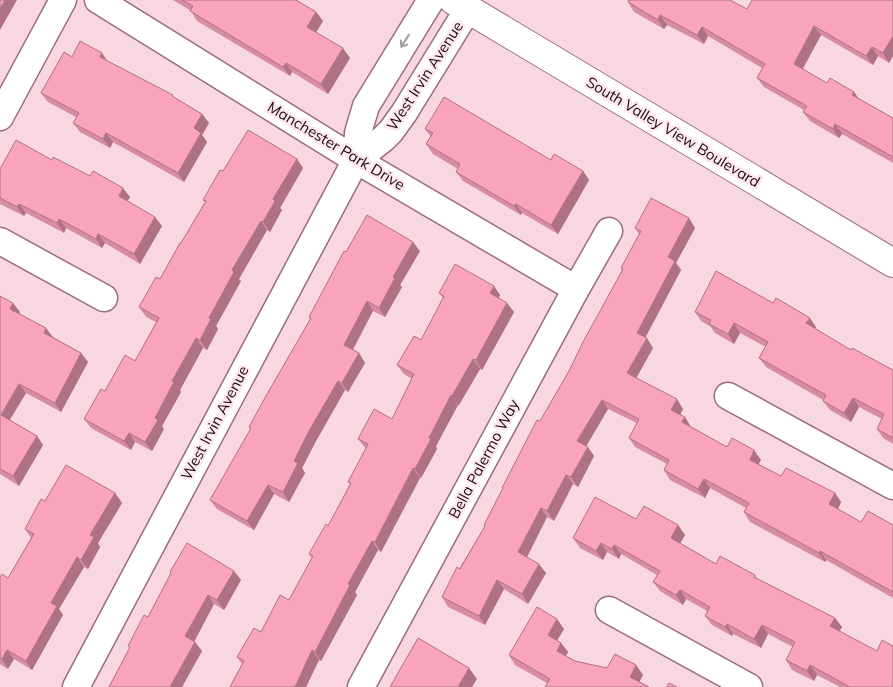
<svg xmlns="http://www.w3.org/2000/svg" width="893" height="687" font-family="Mulish,sans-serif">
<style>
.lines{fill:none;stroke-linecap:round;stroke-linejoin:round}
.minor-casing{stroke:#9b6c79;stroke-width:29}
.major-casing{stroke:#9b6c79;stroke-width:30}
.minor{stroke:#fff;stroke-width:26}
.major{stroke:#fff;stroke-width:28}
.wall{fill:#d78ca3}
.shaded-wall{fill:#af7284}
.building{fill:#faa3bd;stroke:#af7284}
.oneway{stroke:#a49d9f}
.labels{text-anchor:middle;stroke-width:5;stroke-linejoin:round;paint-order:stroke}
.street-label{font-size:15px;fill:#1b0a0f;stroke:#fee8ed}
</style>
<rect width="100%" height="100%" fill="#f8d7e0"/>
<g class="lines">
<defs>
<path id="minor" d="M98,0L356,160L576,289
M0,117L63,0
M356,160L383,139L391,131L404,113L468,9
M0,241L104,298
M728,396L893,486
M609,610L749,687
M76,687L356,160L358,133L366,106L431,0
M361,687L576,289L609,231"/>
<path id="major" d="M453,0L893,263"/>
</defs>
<use href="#minor" class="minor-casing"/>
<use href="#major" class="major-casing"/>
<use href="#minor" class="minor"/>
<use href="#major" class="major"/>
</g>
<path class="wall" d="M173,0H296L316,12L323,21L316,32L350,58L328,94L292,72L290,76L197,21L191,11Z
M627,0H730L747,9L893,0L889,63L878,56L873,65L821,35L803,69L827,83L854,92L859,99L893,118V163L842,134L839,138L810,121L803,112L804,110L764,87L757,78L762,68L708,36L704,44L667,25L664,29L634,12L628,2L629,1Z
M72,57L107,61L202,114L209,123L202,135L207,142L184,182L113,142L110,148L80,132L73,123L76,117L48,102L41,93Z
M425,129L551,160L583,171L589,180L558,234L522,213L521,215L463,181L456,172L458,169L433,154L426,144L431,137Z
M297,159L303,168L280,208L282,210L270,232L267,230L239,279L241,281L216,326L218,329L207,350L203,348L180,390L181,392L162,426L164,429L152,451L135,442L131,450L91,428L84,419L105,391L135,361L156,322L146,317L139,307L160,279L205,202L203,200L223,171Z
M52,160L130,197L127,201L162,226L140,264L105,243L102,248L66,228L64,233L26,213L24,216L0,204V169Z
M635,228H695L676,263L681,270L645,338L653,348L636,378L683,409L680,415L691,427L727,447L761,460L758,464L781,476L835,493L841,502L838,509L861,522L893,525V598L826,560L825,562L750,522L744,512L746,508L710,488L705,498L670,480L664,470L667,464L635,447L629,438L637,423L608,409L586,446L594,456L578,487L573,484L554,521L547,517L527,557L546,573L528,604L504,589L485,625L448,607L442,597L485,526L484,525L503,489L502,488L569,371L622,270L621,268L639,234Z
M420,251L400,285L402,287L385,317L373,311L353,350L359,353L365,363L348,392L345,390L316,441L302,468L305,473L289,502L274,494L254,530L217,509L210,500L251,429L249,427L310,319L309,317L346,252Z
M439,293L500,295L499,298L514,312L482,370L480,369L459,405H458L436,446L437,449L421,478H420L381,552L378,550L355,592L357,595L321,661L319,660L306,687H230L242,664L237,657L289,600L312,558L309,554L328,526L350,484L348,482L366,449L358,439L392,419L412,379L404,374L397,365L421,340L443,298Z
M0,296L20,312L19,314L46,328L53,337L81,353L88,362L61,412L26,393L10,420L37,436L43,445L19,486L0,474Z
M695,312L816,327L815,329L851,350L893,370V444L883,438L877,429L882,419L859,407L851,422L830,410L823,401V400L766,367L759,358L766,347L740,333L734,344L715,333L710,326L701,321Z
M115,493L122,503L98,543L100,547L88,569L84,567L59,609L63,615L32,670L14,659L8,669L0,664V577L8,578L31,538L25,529L45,501Z
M636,519L678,525L685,535L680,543L716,564L755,575L757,579L835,618L842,627L839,631L893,687H840L817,675L814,681L792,670L786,660L793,647L768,634L761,648L733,634L732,636L712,625L705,616L707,611L686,599L683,605L660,591L653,582L657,575L621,554L619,559L607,552L603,560L580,548L573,538Z
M170,572L241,580L224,610L214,604L194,641L202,651L182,687H109L130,648L128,646L148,617L171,574Z
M564,629L557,641L561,643L568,652L566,656L575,661L607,668L636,665L643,675L639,682L547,683L515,665L509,655Z"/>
<path class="shaded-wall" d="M5,0H17L0,30V9Z
M316,12L323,21L314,36L307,27Z
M660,15L667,25L664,29L658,20Z
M814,26L821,35L800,73L794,64Z
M702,27L708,36L704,44L697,35Z
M893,36V56L889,63L883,53Z
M872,47L878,56L873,65L866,56Z
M343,48L350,58L328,94L321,84Z
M102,53L108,62L100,57Z
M286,63L292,72L290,76L283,67Z
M854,92L860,101L852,95Z
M202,114L209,123L202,135L207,142L184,182L178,173L194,128Z
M835,124L842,134L839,138L833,129Z
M106,133L113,142L110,148L103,139Z
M297,159L303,168L280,208L282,210L270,232L263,222L273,199Z
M583,171L589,180L558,234L551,225Z
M123,188L130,197L125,205L119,196Z
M19,204L26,213L24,216L17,207Z
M516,204L522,213L521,215L514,206Z
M155,217L162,226L140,264L134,254Z
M689,218L695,228L676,263L681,270L643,342L637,333L668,257Z
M59,219L66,228L64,233L57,223Z
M261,221L267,230L239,279L241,281L216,326L218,329L207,350L200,340L209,318L232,270Z
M98,234L105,243L102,248L96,239Z
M413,242L420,251L400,285L402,287L385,317L379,308L393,277Z
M494,286L500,295L497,302L490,293Z
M367,301L373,311L350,354L344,345Z
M13,303L20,312L17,318L10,309Z
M507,303L514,312L482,370L476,360Z
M810,318L816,327L813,333L806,323Z
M734,323L740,333L734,344L728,334Z
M46,328L53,338L44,333Z
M196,338L203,348L180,390L181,392L162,426L164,429L152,451L145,442L155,418L172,381Z
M647,338L653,348L634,382L627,373Z
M81,353L88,362L61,412L55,403Z
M359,353L365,363L348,392L342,383Z
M473,359L480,369L459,405L452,396Z
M338,381L345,390L316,441L302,468L305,473L289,502L283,492L294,461L309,431Z
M19,384L26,393L7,424L1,415Z
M451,395L458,405L436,446L437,449L421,478L415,469L429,438Z
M853,398L859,407L851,422L844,413Z
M677,399L683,409L678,419L671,410Z
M602,400L608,409L584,450L577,441Z
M685,417L691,427L689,432L682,422Z
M129,433L135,442L131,450L124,441Z
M37,436L43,445L19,486L13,476Z
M588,447L594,456L578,487L571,477Z
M754,450L761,460L756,469L750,460Z
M413,468L420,478L381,552L375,542Z
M566,475L573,484L554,521L547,511Z
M704,479L710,488L705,498L698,489Z
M268,485L274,494L254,530L247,521Z
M115,493L122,503L98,543L100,547L88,569L81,560L90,535Z
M835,493L841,502L836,514L829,504Z
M541,508L547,517L525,561L518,552Z
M678,525L685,535L678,547L671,538Z
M372,541L378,550L355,592L357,595L321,661L315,652L348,584Z
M601,543L607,552L603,560L596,551Z
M614,545L621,554L619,559L612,549Z
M820,551L826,560L825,562L819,553Z
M77,557L84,567L59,609L63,615L32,670L26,661L51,603Z
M539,564L546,573L528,604L522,594Z
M234,571L241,580L224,610L217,600Z
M497,580L504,589L485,625L479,616Z
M680,590L686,599L683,605L676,595Z
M208,595L214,604L192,646L185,636Z
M835,618L842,627L837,636L830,626Z
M557,619L564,629L554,645L548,635Z
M727,624L733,634L732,636L725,627Z
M762,625L768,634L761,648L754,639Z
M195,642L202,651L182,687H170Z
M561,643L568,652L563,660L557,651Z
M7,650L14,659L8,669L2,659Z
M312,650L319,660L306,687H295Z
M636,665L643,675L637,686L630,677Z
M810,665L817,675L814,681L807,671Z
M469,668L477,679L472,687H458Z"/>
<path class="building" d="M0,0H5L0,9Z
M182,0H296L316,12L307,27L343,48L321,84L286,63L283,67L190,11L193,6Z
M629,0H730L747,9L752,0H893V36L883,53L872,47L866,56L814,26L794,64L827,83L830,78L854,92L852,95L893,118V157L835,124L833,129L803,112L807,106L757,78L765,64L702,27L697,35L660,15L658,20L628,2Z
M80,41L102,53L100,57L173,95L172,96L202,114L194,128L201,133L178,173L106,133L103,139L73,123L79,113L41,93L64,52L72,57Z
M444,97L551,160L554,154L583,171L551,225L516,204L514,206L456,172L460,164L426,144L433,133L425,129Z
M248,130L297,159L273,199L275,201L263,222L261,221L232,270L234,272L209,318L211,319L200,340L196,338L172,381L174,382L155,418L158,420L145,442L129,433L124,441L84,419L101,389L105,391L125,355L135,361L159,318L139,307L156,277L160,279L180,243H181L206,201L203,200L220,170L223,171Z
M16,140L52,160L53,157L90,176L93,171L123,188L119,196L155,217L134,254L98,234L96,239L59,219L57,223L19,204L17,207L0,198V169Z
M651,198L689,218L668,257L675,261L637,333L647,338L627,373L677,399L671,410L685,417L682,422L727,447L732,438L754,450L750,460L781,476L786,468L835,493L829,504L861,522L868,511L893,525V592L820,551L819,553L744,512L749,503L704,479L698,489L664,470L669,460L629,438L639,419L602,400L577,441L588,447L571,477L566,475L547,511L541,508L518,552L539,564L522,594L497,580L479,616L442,597L457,567L460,569L485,526L484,525L503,488H502L537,420L540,421L569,371L583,342L623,269L621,268L641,231L635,228Z
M367,215L413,242L393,277L395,278L379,308L367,301L344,345L359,353L342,383L338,381L309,431L294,461L298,463L283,492L268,485L247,521L210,500L251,428L249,427L267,394L311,318L309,317L344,251L346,252Z
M455,264L494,286L490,293L507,303L476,360L473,359L452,396L451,395L429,438L431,439L415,469L413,468L375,542L372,541L348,584L350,585L315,652L312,650L295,687H230L244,661L237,657L254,628L261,632L280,595L289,600L313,556L309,554L326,524L328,526L351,483L348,482L368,444L358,439L374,409L392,419L414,374L397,365L414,336L421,340L444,296L439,293Z
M716,271L773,303L776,298L810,318L806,323L851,350L852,348L893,370V438L877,429L884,414L853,398L844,413L823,401L826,395L759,358L768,342L734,323L728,334L709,324L711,320L695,312Z
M0,296L13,303L10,309L46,328L44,333L81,353L55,403L19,384L1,415L37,436L13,476L0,469Z
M66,465L115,493L90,535L94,537L81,560L77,557L51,603L57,606L26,661L7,650L2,659L0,658V577L2,574L8,578L34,534L25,529L41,499L45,501Z
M595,497L636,519L644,506L678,525L671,538L716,564L720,556L755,575L754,577L835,618L830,626L877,651L882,640L893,646V687H850L810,665L807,671L786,660L795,642L762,625L754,639L727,624L725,627L705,616L710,607L680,590L676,595L653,582L660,571L614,545L612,549L601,543L596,551L573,538Z
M187,543L234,571L217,600L208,595L185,636L195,642L170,687H109L130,647L128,646L144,615L148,617L171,573L170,572Z
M537,607L557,619L548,635L561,643L557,651L575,661L607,668L615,654L636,665L630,677L649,687H545L550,679L509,655Z
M418,638L469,668L458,687H390Z
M669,683L677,687H667Z"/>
<defs><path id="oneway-shaft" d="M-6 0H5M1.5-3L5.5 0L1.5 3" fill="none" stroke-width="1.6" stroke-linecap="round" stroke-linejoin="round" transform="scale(1.25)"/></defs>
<use class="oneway" href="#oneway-shaft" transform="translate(405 41) rotate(122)"/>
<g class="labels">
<g class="street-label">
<text transform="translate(425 76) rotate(-57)" y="5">West Irvin Avenue</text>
<text transform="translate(673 132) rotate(31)" y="5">South Valley View Boulevard</text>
<text transform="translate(336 146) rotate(31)" y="5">Manchester Park Drive</text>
<text transform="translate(215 423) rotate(-62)" y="5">West Irvin Avenue</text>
<text transform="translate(484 459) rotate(-62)" y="5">Bella Palermo Way</text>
</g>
</g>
</svg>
